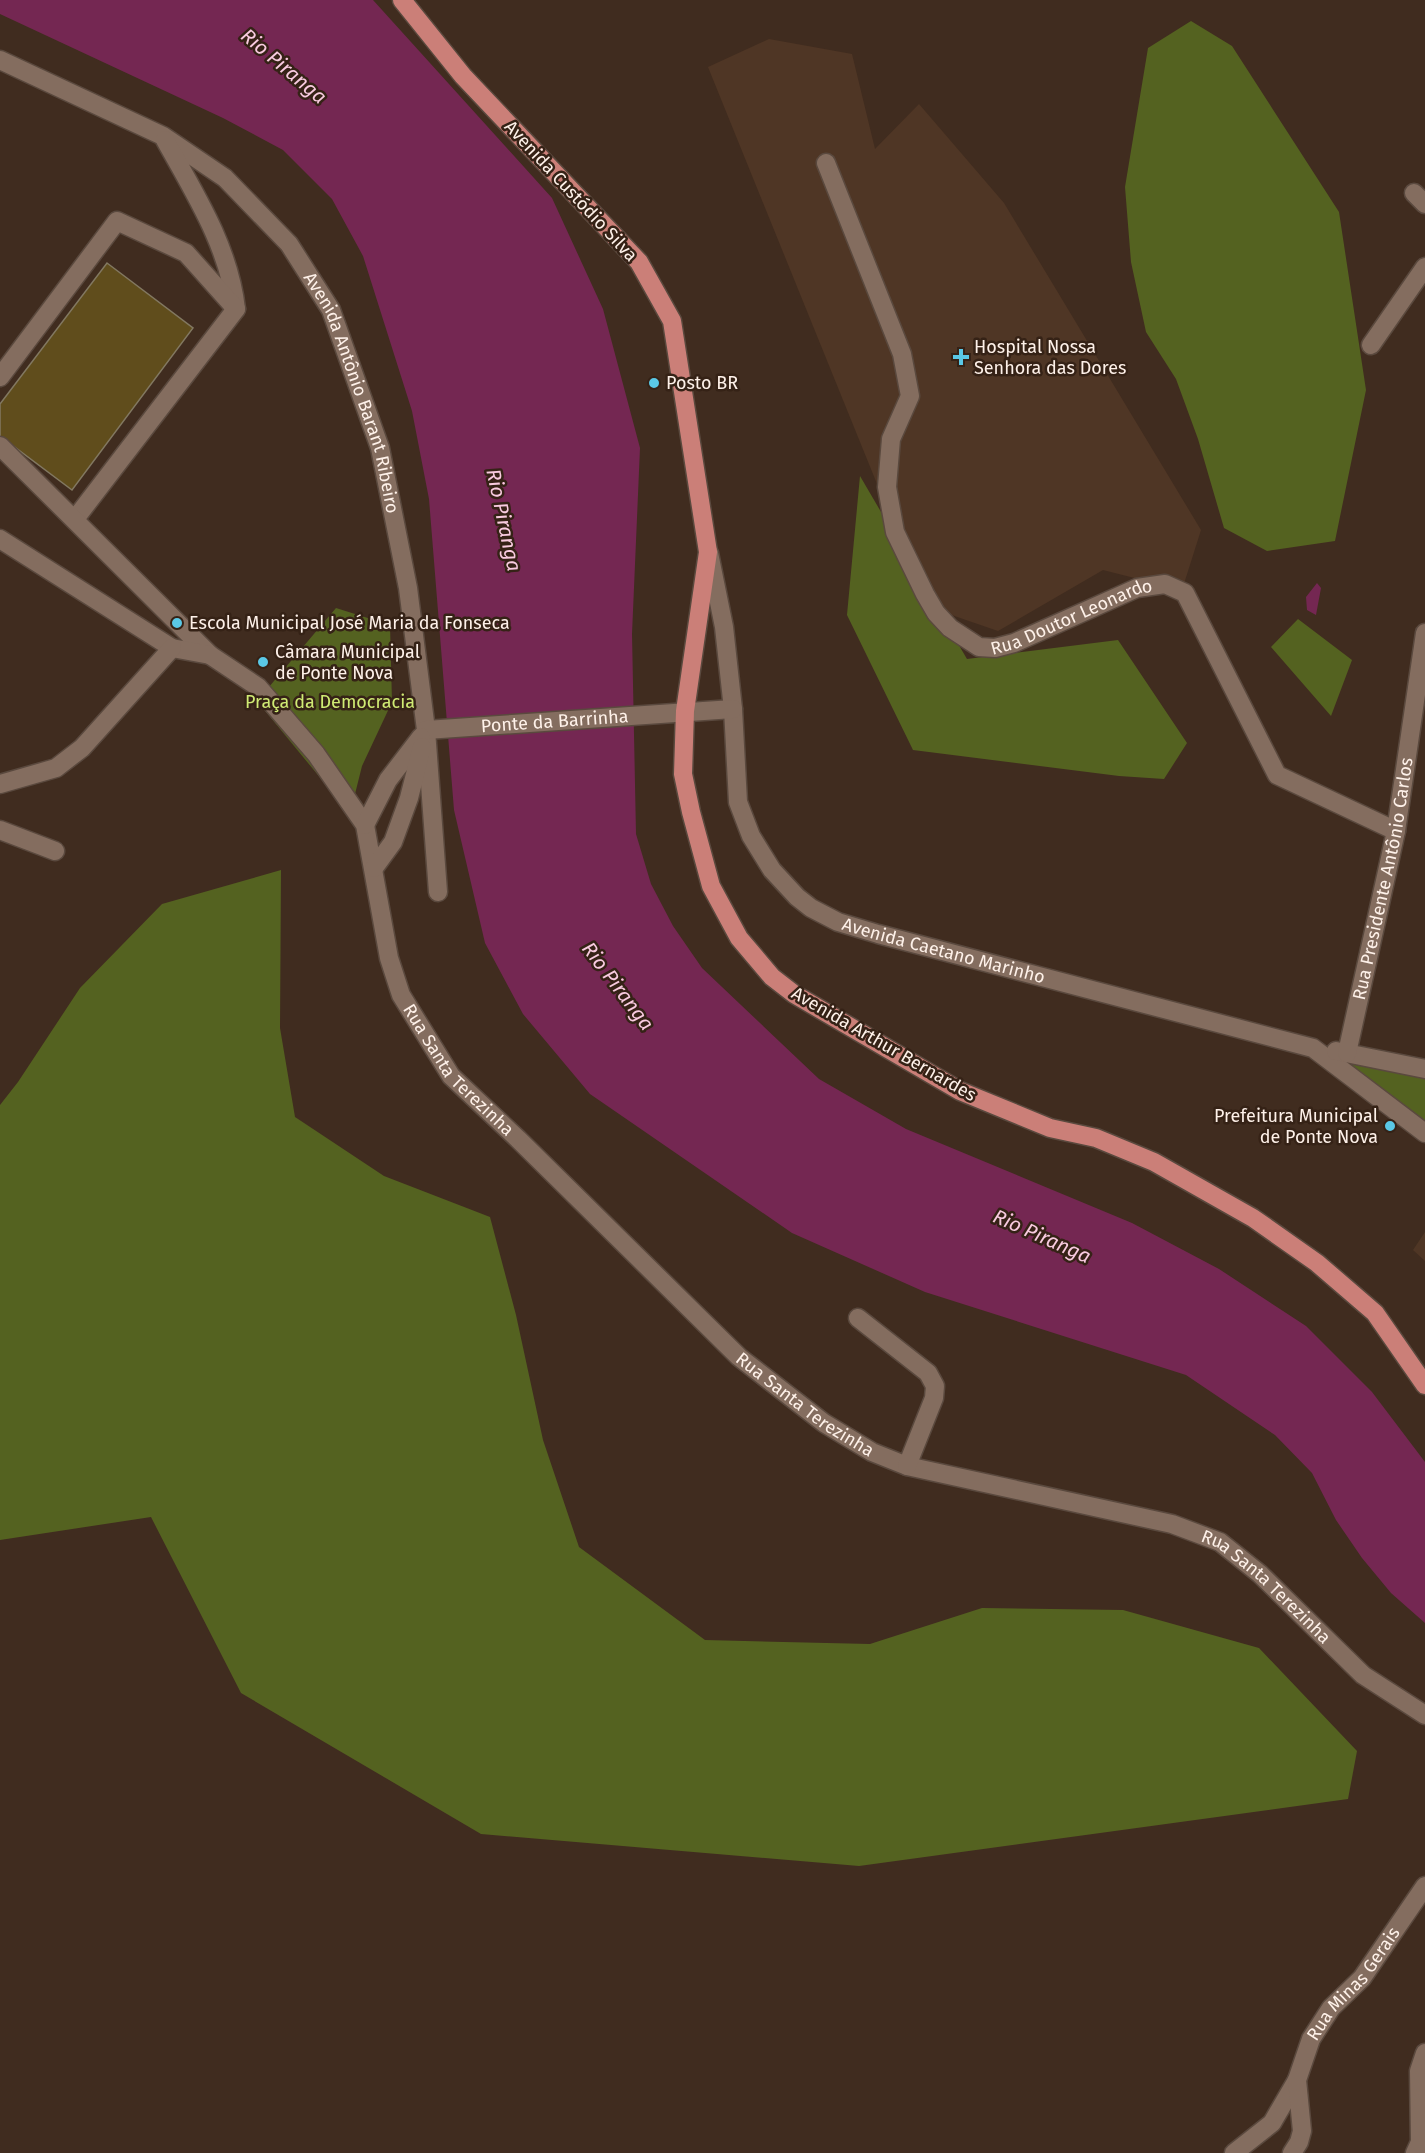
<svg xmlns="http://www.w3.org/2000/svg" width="1425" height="2153" font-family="'Fira Sans',sans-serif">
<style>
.built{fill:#4f3625}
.green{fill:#546220}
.water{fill:#742752}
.building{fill:#604d1c;stroke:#827861;stroke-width:1.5}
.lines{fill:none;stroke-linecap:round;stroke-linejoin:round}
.minor-casing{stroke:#5a493e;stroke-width:21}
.major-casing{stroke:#5a493e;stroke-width:21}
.minor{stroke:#846d5f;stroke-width:18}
.major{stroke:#cb7f78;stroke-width:18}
.poi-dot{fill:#5ac8e6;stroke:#352216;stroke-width:2}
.labels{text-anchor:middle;stroke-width:5;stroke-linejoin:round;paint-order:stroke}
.street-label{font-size:18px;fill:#fef1e9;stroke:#352216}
.poi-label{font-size:18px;fill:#fef1e9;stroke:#352216;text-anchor:start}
.park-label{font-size:18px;fill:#d0eb74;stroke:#352216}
.water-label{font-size:20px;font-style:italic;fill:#f9cbe0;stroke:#352216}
</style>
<rect width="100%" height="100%" fill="#402c1f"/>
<path class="built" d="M769,39L852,54L875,149L919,104L1004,203L1201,530L1182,590L1103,570L998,631L937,610L888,511L708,67Z
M1425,1232V1261L1413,1250Z"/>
<path class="green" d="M1191,21L1232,46L1339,212L1366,390L1335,541L1267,551L1224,528L1198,439L1176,379L1146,332L1131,262L1125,187L1148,48Z
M860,476L967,659L1118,640L1187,743L1164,779L1119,776L913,750L847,615Z
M336,608L390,625L392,702L362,766L350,814L257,701Z
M1298,619L1352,660L1331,716L1271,647Z
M281,870L280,1028L295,1117L384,1176L490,1217L516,1315L543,1440L579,1547L705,1640L870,1644L982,1608L1123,1610L1259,1648L1357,1751L1348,1799L859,1866L481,1834L241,1693L151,1517L0,1540V1105L18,1082L80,988L162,904Z
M1313,1048L1425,1069V1133Z"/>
<path class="water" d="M0,0H373L552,198L603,309L640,448L632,634L636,834L651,884L673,926L702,968L819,1079L906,1129L1132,1223L1219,1269L1306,1326L1372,1392L1425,1462V1623L1391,1593L1362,1558L1336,1520L1312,1473L1275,1435L1186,1375L925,1292L792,1233L590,1094L523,1014L485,943L454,810L429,499L412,411L363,256L332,199L283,150L223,118L0,14Z
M1317,583L1321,588L1316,615L1307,610L1306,597Z"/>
<path class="building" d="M107,263L193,328L72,490L0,436V404Z"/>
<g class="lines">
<defs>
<g id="minor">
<path id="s1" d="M0,60L163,136L225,178L289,244L331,310L380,448L408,588L426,730L438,892"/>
<path d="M165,140C195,194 229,247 236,309"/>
<path id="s2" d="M826,163L902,354L910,396L891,439L887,487L895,532L925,594L936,613L950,628L979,647L995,648L1014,643L1137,588L1165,584L1185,593L1277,775L1396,831"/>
<path d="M1414,193L1425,204"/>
<path d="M1371,345L1425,267"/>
<path d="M0,377L117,221L186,253L236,309L75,519"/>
<path d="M0,446L210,655"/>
<path id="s3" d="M0,539L172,648L210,655L258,687L316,754L365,825L389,958L401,995L451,1076L518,1139L739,1357L824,1423L872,1452L907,1466L1172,1524L1220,1542L1260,1574L1363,1675L1425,1715"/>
<path id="s4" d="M709,553L724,627L733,709L738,802L751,836L772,870L797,897L811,908L838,922L878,934L1313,1048L1425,1133"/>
<path id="s5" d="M426,730L733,709"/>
<path d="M0,784L56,768L82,748L172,648"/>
<path d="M365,825L388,780L421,737"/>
<path d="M0,830L55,851"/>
<path d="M374,868L393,842L409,798L422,747"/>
<path d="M1336,1051L1425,1069"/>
<path id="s6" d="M1347,1053L1396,831L1425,633"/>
<path d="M858,1318L928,1373L935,1386L934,1398L907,1466"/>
<path d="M1234,2153L1272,2123L1297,2080"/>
<path id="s7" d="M1292,2153L1299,2142L1302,2131L1297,2080L1311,2039L1331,2008L1362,1978L1425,1886"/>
<path d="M1415,2153L1420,2142L1419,2071L1425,2053"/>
</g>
<path id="major" d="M402,0L463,76L639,262L672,321L708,552L685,711L683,774L691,812L711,886L739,938L772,977L794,994L960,1091L1050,1128L1096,1138L1154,1162L1253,1218L1317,1263L1375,1313L1425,1385"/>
</defs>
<use href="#minor" class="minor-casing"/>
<use href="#major" class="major-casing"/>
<use href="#minor" class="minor"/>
<use href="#major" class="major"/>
</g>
<g class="poi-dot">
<path d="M958 348h6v6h6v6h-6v6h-6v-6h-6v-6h6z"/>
<circle cx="654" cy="383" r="6"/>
<circle cx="177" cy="623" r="6"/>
<circle cx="263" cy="662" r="6"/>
<circle cx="1390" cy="1126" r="6"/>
</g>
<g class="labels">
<g class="street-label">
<text transform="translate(571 191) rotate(47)" y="6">Avenida Custódio Silva</text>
<text dy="6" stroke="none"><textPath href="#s1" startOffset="510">Avenida Antônio Barant Ribeiro</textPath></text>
<text dy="6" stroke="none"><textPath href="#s2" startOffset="634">Rua Doutor Leonardo</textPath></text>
<text dy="6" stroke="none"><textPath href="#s5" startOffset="129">Ponte da Barrinha</textPath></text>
<text dy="6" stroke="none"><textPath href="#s6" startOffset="178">Rua Presidente Antônio Carlos</textPath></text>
<text dy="6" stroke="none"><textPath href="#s4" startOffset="522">Avenida Caetano Marinho</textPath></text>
<text transform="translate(884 1044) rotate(30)" y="6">Avenida Arthur Bernardes</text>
<text dy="6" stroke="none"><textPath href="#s3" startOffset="744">Rua Santa Terezinha</textPath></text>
<text dy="6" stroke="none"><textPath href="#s3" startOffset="1228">Rua Santa Terezinha</textPath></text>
<text dy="6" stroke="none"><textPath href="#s3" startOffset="1734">Rua Santa Terezinha</textPath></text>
<text dy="6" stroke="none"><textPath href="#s7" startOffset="189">Rua Minas Gerais</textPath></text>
</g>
<g class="poi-label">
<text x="974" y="353">Hospital Nossa<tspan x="974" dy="21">Senhora das Dores</tspan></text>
<text x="666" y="389">Posto BR</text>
<text x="189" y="629">Escola Municipal José Maria da Fonseca</text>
<text x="275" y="658">Câmara Municipal<tspan x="275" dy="21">de Ponte Nova</tspan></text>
<text x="1378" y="1122" text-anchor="end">Prefeitura Municipal<tspan x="1378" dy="21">de Ponte Nova</tspan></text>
</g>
<g class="park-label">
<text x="330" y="708">Praça da Democracia</text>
</g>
<g class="water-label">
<text transform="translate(284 66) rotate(40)" y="7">Rio Piranga</text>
<text transform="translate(504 520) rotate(78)" y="7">Rio Piranga</text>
<text transform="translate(618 986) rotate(53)" y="7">Rio Piranga</text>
<text transform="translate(1042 1236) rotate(24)" y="7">Rio Piranga</text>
</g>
</g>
</svg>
